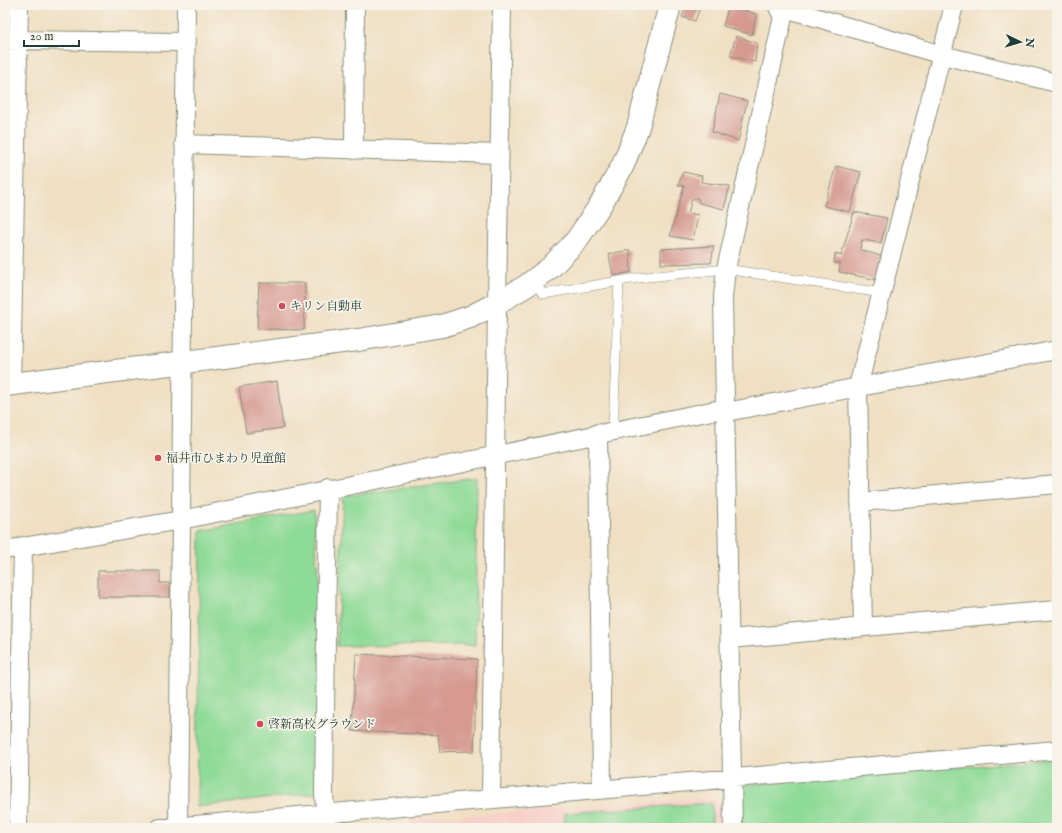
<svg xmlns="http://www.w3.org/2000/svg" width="1062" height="833" font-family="'IM FELL English','Noto Serif JP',serif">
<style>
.built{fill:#f7d0ca}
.green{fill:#8eda97;stroke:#568c66}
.building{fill:#d69a91}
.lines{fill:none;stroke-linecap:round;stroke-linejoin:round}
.lane-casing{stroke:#888e7b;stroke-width:10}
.street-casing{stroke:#888e7b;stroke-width:20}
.secondary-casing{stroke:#888e7b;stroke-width:24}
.lane{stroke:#fff;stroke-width:9}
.street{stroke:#fff;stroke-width:18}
.secondary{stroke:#fff;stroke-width:22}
.poi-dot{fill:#d1495b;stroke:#f7f3e8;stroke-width:1.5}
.labels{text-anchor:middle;stroke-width:3.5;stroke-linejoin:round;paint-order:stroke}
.poi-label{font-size:12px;fill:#1f3d34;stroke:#f7f3e8;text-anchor:start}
</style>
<rect width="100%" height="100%" fill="#f7f3e8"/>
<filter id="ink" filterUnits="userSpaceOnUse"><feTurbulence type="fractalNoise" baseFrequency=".025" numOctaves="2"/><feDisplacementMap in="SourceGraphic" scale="8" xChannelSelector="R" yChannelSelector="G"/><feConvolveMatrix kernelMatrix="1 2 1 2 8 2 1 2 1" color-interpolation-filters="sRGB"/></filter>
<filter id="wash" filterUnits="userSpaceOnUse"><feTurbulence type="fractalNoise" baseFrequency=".012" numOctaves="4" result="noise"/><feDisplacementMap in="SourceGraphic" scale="16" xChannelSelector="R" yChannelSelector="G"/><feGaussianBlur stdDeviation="0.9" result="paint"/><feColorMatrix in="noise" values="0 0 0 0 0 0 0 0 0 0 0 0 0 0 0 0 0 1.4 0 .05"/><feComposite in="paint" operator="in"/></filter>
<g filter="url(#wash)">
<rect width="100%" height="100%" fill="#f0dfc2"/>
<path class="built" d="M714,798L722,807V828H410V819Z"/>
<path class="green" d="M477,478L475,645L337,646L343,496Z
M314,510L322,656L324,792L197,807L200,531Z
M1057,759V828H742L741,785Z
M712,803V828H564L565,813Z"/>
<g id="blocks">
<path class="building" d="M687,5H701L695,21L682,17Z
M729,5L756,14L752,35L723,26Z
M736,36L757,43L755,62L730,56Z
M720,94L747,101L738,141L712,132Z
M836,166L861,172L850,212L824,206Z
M683,172L702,176L701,182L730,186L724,209L699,203L698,198L692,199L688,213L698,215L693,240L670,236L684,186L678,185Z
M854,212L887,218L881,243L862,240L860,250L881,256L877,280L839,272L840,263H834L835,253L841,256Z
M714,246L711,263L661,264V249Z
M630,250L631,272L613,276L609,254Z
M259,283H305L304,330L257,329Z
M277,381L283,428L246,433L239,387Z
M98,571H160V583H170V597H98Z
M356,654L477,659L474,752L467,751L440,752L438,735L352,731Z"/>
</g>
</g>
<g filter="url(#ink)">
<use href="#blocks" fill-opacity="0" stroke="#888e7b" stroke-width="1"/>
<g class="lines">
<defs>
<path id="lane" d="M533,280L543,294L637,278L726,269L882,293
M613,430L619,281"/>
<path id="street" d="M778,6L942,55L1057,83
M5,40L186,42
M184,144L499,154
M354,150L355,5
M11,385L19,5
M726,412L1057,350
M598,433L602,789
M860,502L1057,484
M5,550L181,520L726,408
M863,626L858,387L954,5
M730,639L1057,610
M491,799L497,303L502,5
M18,828L23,546
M160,828C459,801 758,775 1057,750
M178,828L186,5
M326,828L324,792L328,488
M733,828L723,297L726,269L783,17L777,5"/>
<path id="secondary" d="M5,385L358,340L442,326L470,317L497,303L526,286L550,268L576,241L601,204L623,165L638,127L670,5"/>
</defs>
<use href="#lane" class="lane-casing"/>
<use href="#street" class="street-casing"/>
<use href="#secondary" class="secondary-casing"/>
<use href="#lane" class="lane"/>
<use href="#street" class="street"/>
<use href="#secondary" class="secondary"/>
</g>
</g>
<g class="poi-dot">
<circle cx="282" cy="306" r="4"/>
<circle cx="158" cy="458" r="4"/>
<circle cx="260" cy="724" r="4"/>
</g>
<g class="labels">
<g class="poi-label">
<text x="290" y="310">キリン自動車</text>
<text x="166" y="462">福井市ひまわり児童館</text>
<text x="268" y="728">啓新高校グラウンド</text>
</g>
</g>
<rect width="1062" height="833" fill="none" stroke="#f7f3e8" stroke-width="20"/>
<g transform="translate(1020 42) rotate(95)" stroke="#f7f3e8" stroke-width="3" paint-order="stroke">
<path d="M0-3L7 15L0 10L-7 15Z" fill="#1f3d34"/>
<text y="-6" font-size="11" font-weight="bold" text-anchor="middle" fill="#1f3d34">N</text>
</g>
<path d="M24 40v6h55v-6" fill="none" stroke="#1f3d34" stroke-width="2"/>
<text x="30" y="40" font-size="12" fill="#1f3d34" stroke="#f7f3e8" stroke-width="3" paint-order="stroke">20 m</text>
</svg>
